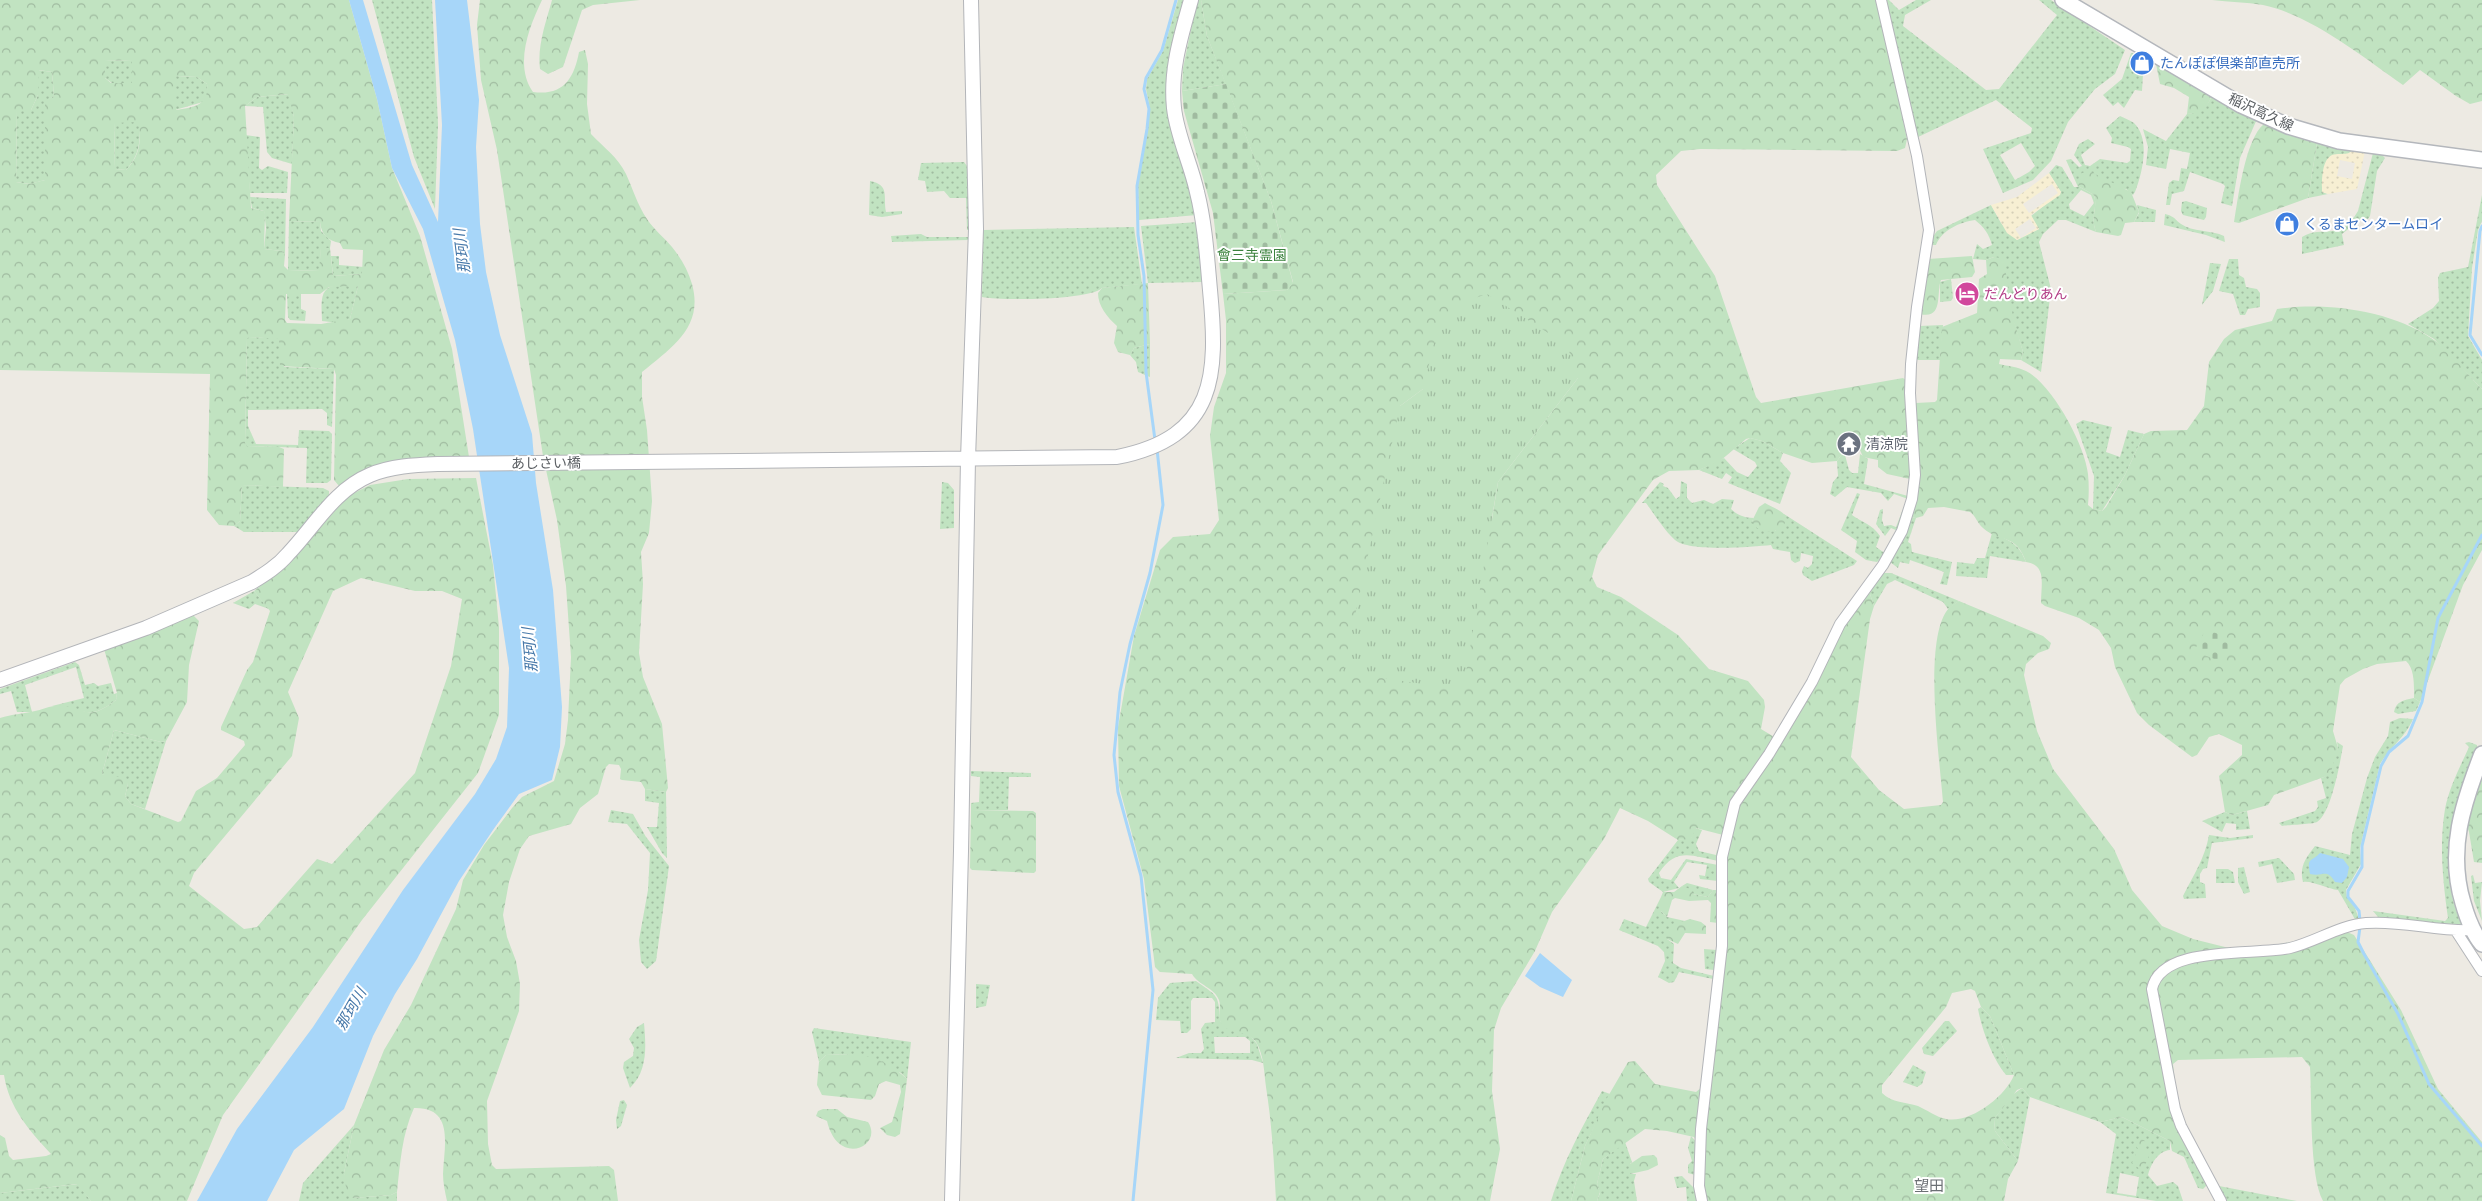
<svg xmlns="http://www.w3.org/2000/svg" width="2482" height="1201" font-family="'Public Sans','Noto Sans JP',sans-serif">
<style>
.grass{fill:url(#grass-dots);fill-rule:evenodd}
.forest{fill:url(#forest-crowns);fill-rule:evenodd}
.sand{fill:url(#sand-dots);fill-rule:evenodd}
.cemetery{fill:url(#cemetery-stones)}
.park{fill:url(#park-tufts)}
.water{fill:#a7d6f9}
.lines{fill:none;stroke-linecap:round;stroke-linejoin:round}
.stream{stroke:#a7d6f9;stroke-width:3}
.minor-casing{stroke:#b3b5b9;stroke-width:12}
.tertiary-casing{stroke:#b3b5b9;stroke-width:16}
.secondary-casing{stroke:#b4b7bc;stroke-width:18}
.minor{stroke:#fff;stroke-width:10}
.tertiary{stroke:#fff;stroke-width:14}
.secondary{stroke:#fff;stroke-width:15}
.labels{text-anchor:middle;stroke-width:4;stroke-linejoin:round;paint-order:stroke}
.shop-label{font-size:14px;fill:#366cbe;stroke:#fff;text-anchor:start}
.street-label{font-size:14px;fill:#5b5f63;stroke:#fff}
.park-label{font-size:14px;fill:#3b823d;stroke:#fff}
.hotel-label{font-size:14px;fill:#b23c85;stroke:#fff;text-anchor:start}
.worship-label{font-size:14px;fill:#5b616d;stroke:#fff;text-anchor:start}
.water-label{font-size:15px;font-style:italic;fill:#4678a9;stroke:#fff}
.neighbourhood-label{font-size:15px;fill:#6c7075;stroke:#fff}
</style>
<defs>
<pattern id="grass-dots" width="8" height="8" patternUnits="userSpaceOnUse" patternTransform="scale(1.25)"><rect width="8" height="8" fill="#c1e3c1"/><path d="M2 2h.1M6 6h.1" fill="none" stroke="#a0bba0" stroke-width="1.8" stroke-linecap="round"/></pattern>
<pattern id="forest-crowns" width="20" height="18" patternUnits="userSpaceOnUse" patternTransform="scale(1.25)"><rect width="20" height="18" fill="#c1e3c1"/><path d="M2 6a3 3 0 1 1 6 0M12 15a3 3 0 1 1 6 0" fill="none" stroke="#a0bba0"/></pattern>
<pattern id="sand-dots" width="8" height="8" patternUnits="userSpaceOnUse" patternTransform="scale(1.25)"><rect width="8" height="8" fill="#f7efd3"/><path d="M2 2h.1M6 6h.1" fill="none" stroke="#d6cfb8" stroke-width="1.8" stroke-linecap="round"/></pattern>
<pattern id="cemetery-stones" width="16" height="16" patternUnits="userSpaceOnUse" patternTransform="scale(1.25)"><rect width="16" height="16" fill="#c1e3c1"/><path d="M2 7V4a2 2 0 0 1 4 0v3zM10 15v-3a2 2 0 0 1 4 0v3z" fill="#a0bba0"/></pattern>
<pattern id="park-tufts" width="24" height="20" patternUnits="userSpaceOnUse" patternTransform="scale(1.25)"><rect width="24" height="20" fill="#c1e3c1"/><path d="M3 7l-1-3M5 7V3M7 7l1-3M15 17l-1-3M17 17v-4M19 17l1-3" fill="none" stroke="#a0bba0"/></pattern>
</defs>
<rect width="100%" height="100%" fill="#edeae3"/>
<path class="grass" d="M372,0H432L438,124L435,209L414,157Z
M1178,0H1184L1166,79L1167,106L1197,215L1139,220L1138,185L1150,109L1146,89L1147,79L1163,51Z
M1197,0H1201L1207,36L1226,84L1182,91L1183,68Z
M1884,0H1889L1899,10L1916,0H1931L1905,15L1903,26L1986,90L1999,89L2057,15L2039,0H2051L2125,50L2115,74L2095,89L2068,122L2051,161L2033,180L2003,193L1983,149L2031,133L2032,128L1996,100L1916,138ZM2021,143L2035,166L2029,172L2015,180L2000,155Z
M2131,53L2138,54L2132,65L2143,74L2142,91L2135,90L2124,108L2118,102L2113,106L2103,95L2122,79Z
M132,60V83H112L105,78L104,61Z
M38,70L52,72L54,96L45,102V180L30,184L16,182L17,110H31L38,95Z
M176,76L197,77L207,84L208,95L203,102L175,110Z
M289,94L294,117L292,164L272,158L267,152L263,107L245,106L257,97Z
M2211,97L2257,119L2240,158L2232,206L2221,203L2225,186L2223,184L2190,172L2184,191L2172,194L2170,205H2166L2169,183L2173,180L2179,181L2181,168L2187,169L2190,153L2170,149L2166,169L2146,165L2148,147L2143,129L2166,141L2187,114C2196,114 2209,106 2211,97Z
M2120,116C2124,118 2130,120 2134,123C2151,139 2142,174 2135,192L2133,195L2126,189L2078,186L2094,195C2098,209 2090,216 2096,232L2066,220H2058L2043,234L2039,242L2051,289L2041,372L2021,360L2023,352L1994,257L1986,260L1973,259L1977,244L1983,249L1992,245C1989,234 1984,227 1975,220C1960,222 1942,230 1936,245H1931L1932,238L1937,231L1991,205L2001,223L2017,240L2039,229L2031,216L2061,192L2049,173L2056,165L2062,167L2074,187H2078L2066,160L2071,159L2079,167L2082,166L2074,155L2079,144L2088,139L2095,144L2081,155L2085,165L2090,166L2100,159L2127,163L2130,161L2131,149L2128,147L2111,143L2112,138L2106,128ZM2081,190L2091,195L2094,203L2084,216L2070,209L2069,204Z
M114,122H140C140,142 140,155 126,170L115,169Z
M245,135L260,137L259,168L262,170L268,166L288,172L287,193H250Z
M2317,143L2354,149L2348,154H2340L2322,192L2328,194L2308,198Z
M2373,153L2381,154L2385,158L2377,171L2370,216L2368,219L2362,218L2342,234L2344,245L2302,254V237C2323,224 2339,243 2358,211Z
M964,162L967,166L969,230H967L966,198H950L944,191L927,192L925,181L918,180L921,163Z
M870,181C890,185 883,196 886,212L902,211V214L882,217L869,215Z
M2482,195V221L2478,230L2472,268L2468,336L2482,360V389L2434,339L2408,324L2433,308L2439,301L2438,278L2440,273L2468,267Z
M250,197L286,199L285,255L282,251L264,249L266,228L264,211L252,208Z
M2186,201L2207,208L2206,217L2204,220L2183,215L2181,211L2182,202Z
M2137,205L2156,210L2155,222H2134L2139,213Z
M2165,214C2176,217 2174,219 2181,224C2192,232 2212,230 2224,236L2225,242L2206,235L2164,225Z
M289,221L320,222L321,231L331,241L330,248H321L320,271L288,270Z
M1198,222L1203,282L1148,283L1141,226Z
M1134,227L1142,284L1102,288C1091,300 1001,301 982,297L983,230Z
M921,234L927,237H968V240L892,242L891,236Z
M331,256H339V265L364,267L362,274L333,276Z
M2229,259H2238L2239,275L2244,278L2246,287L2257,289L2260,293V307L2248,309L2245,315H2240L2233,294L2219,291Z
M2210,263L2221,264L2213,291L2202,305Z
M1951,279L1953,298L1951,301L1940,302V282Z
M333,286H358L350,319L339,323L322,321C322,309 318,289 333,286Z
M301,293V309L306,311L305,321L290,320L288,317L287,294Z
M1943,325L1940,360H1918L1916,359L1919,326Z
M249,337L279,338L284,367L334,369L332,427L327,425V413L322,409L248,410V426L256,444L298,445L299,430L329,431L332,434L331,480L327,483H306L307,448L246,446L245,443L247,338Z
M1150,344V377L1138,372L1136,362L1130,355L1134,348Z
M2083,420L2112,427L2106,452L2120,457L2128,430L2144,434L2125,475L2102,511L2093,509L2094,476L2076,424Z
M1750,438L1762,441L1783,453L1780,461L1791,473L1780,504L1728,483L1732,477L1726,473L1722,479L1699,470L1724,458L1737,472L1748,477L1757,466L1755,462L1733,449Z
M1842,454L1845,455L1849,470L1852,473H1858L1860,454L1868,459L1864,484L1908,496V499L1894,494L1888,501L1881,493L1847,487L1835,497L1830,494L1833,482L1838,476L1837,461Z
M1681,481L1687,484V498L1692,503L1704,500L1713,504L1722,499L1734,500L1731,509C1737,515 1745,518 1754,518L1752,521L1775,531L1784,522V514L1857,561L1854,565L1812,581L1803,575L1802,571L1804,566L1808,568L1812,564L1813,556L1801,553L1800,561L1795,563L1791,560L1790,552L1773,549L1771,545C1752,547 1688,552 1675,540C1664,530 1655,515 1646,503H1642L1660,482L1664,484L1663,486L1668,488L1676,499L1680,496Z
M942,482L948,483L954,490V528L940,529Z
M242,485L323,488L329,491V496L299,532H244L234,526L240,521Z
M1857,493L1860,494L1852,515C1863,523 1872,524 1880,536L1876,547L1886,554L1877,562L1866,560L1855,552L1857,541L1841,530Z
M1883,509L1882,520L1884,526L1891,525L1896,527L1903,509L1906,511L1898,531L1891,528L1885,536L1876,524L1880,510Z
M1911,517L1916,518L1908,542L1911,544L1912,552L1952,562L1947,585L1940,584L1944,572L1910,560L1909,564L1900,562L1898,568L1890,562L1903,541Z
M1992,533C2010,541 2018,542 2026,562L1990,556L1987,578L1956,576L1957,562L1974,564L1977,558H1985Z
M1884,573H1891L1959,601L1948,609L1943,602L1895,580L1887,584L1874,606L1870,594L1868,593Z
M254,591L269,609L255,604L249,609L233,603Z
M75,662L79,665L85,685L94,683L98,686L111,683L114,694L117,693L116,700C86,723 85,707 52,706L84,698L76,667L25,685L32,712H17L11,691L0,694V689Z
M2414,698L2420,702L2416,711L2398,714L2394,712C2396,701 2404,700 2414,698Z
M2400,718L2413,719C2404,739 2391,746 2380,764L2360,848L2361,864L2346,890L2347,897L2355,908L2359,919L2356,921L2338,890C2328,889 2311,880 2303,882C2299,866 2306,858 2315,846L2350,855L2352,834L2367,778L2375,757L2388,736L2390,722Z
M114,730L161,742L166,741L145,809L131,804L125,796L128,784L102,774Z
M2337,742L2343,746C2340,763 2331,814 2317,822C2315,824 2287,825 2282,826L2279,823L2315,811L2318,807L2317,801L2326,798L2321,778L2324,777L2338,748Z
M2469,742L2477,745V748C2456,805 2433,868 2463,926H2444L2378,917L2373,911L2445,921L2448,918C2443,883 2439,845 2445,809C2449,788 2460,767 2469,747L2465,743Z
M971,771L1031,773V777H1009L1008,810H971V803L979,802L980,777L971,776Z
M645,789L666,792L667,858L662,853L647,827H657L659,803L645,801Z
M611,810L633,814L646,837L669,866L656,961L647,969L641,962L639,940L648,890L650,853L627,824L608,822Z
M2247,811L2250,829L2236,830V824L2226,823L2222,832L2202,821L2225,812L2232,815Z
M1695,828L1702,830L1696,844L1699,851L1716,855L1717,850L1720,851L1718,861C1692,856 1676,847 1659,873L1661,878L1671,880L1686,859L1718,865V881L1700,879L1699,875L1705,876L1707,865L1687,862L1674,882L1679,888L1663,892L1649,882L1648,879L1678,840L1691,838Z
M2209,835L2230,838L2253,835V838L2212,843L2207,868L2203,869L2200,874V882L2205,884L2206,898L2184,899L2183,896C2193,876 2205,858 2209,835Z
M2279,858L2294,874L2295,880L2277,883L2272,864L2259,867L2258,862Z
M2244,867L2250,892L2244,894L2238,882V868Z
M2216,869H2228L2233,872L2235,883H2216Z
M2473,875L2475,883L2482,882L2480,901L2482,921L2474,901L2471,876Z
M1687,883L1713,890L1708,897L1693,894L1682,886Z
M1661,897V911L1667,917L1685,921L1667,939L1674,944L1673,963L1681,968L1714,976L1713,979L1679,972L1674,982L1669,983L1658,977L1665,961L1664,952L1658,946L1619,930L1624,919L1646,927Z
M1704,949L1717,950L1714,970L1705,969Z
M1196,981C1217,996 1219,994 1220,1021L1233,1030L1249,1034L1257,1044L1263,1063L1252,1060L1176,1058L1189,1053H1201L1204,1049L1201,1029L1205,1023L1215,1022V1002L1212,998H1193L1191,1001V1029L1187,1033H1181L1180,1021L1156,1020L1158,998L1170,983ZM1214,1037H1245L1250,1041V1053H1215Z
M976,984L990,985L986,1006L976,1008Z
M1981,1007L1990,1016L2014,1075H2006C1992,1058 1982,1030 1978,1009Z
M1945,1021H1949L1957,1031L1933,1056L1924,1054L1922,1048Z
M644,1023C646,1046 648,1071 630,1088L623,1068L624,1062L633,1056L634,1048L629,1039L637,1027Z
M814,1028L911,1042L907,1079L901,1073L850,1054L826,1055L819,1062L812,1032Z
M1913,1065L1926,1072L1922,1084L1917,1087L1903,1082Z
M2022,1088L2030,1097L2018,1161L1995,1131L1994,1119L2012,1095Z
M1602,1091L1610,1094L1585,1146L1571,1201H1551C1563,1162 1582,1127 1602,1091Z
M624,1100L627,1105L621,1126L617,1129L616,1120L620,1101Z
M2122,1117L2170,1141V1150C2158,1151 2151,1164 2148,1175L2157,1186L2173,1182L2178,1186L2183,1201H2156L2106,1193L2116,1134L2100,1122ZM2120,1173L2139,1177L2136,1196L2117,1193Z
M354,1125L344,1173L353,1198L391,1195L397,1192V1201H299L303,1183Z
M1691,1136L1698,1144L1695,1175L1688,1173V1165L1692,1161L1688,1148Z
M1625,1142L1632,1162L1630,1164V1174H1636L1634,1181L1637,1201H1597L1600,1193L1597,1184L1603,1159Z
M2194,1155L2207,1185L2203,1189L2198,1188L2184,1157Z
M1682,1176L1696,1190L1698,1201H1687L1686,1187L1677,1188L1674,1177Z
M78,1184L91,1201H0V1193Z
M2219,1186L2297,1201H2225Z"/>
<path class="forest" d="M0,0H349L377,99L392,168L420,236L452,349L469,457C414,457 387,456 339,486L334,480L336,375L334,369L280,366L279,339L249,337L247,339L245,443L247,446L279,447L284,449L283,487L242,485L240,521L234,526L219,525L207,510L210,374L0,370ZM132,60V83H111L105,78V61ZM39,70L52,72L54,96L45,101V180L29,184L16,182L17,110H31L38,95ZM176,76L197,77L207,84C209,106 194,107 176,110ZM288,94L294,117L289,221L320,222C321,234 328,241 340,243L343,249L363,250L362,274L333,276L330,248H321L319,271L288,270L284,266L285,255L282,251L264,249L265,214L264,211L251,208L245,106L257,97ZM139,122C141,142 140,156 126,170L115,169L114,123ZM358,286L350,319L321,324L287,323L285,320L286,294H320L329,287Z
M480,0H542C529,27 514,65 533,92C563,96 574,79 579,52L585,50L588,64L587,104L591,134C603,147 618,157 626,174C633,189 637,204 647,219C654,230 664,237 672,247C681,258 688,270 692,284C704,327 672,347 642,372V397L647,430L652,501L649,533L641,552L643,584L639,653L643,677L662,724L668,788L666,792L645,789L641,782L622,780L620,779L621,769L619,765L609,764L606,767L598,794L580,808L571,824L529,836L520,849L509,882L503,915L507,937L516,961L520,984L519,1011L487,1101L488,1144L492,1165L496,1169L609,1166L614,1170L618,1201H447C445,1192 443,1183 443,1174C444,1146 455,1107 414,1108C402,1134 400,1164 397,1192L391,1195L353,1198L347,1195L344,1173L354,1125L384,1050L411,1005L456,909L463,880L484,845L512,808L522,797L554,781L565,744L568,720L571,657L566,586L557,520L543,456L497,150L481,80L477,25Z
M552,0H640L593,5L582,10L563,67L548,74L540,69C537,46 546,22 552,0Z
M1201,0H1878L1907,139L1905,148L1897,151L1700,149L1681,151L1656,175L1657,185L1715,276L1756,397L1761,403L1903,378L1907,381L1910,479L1887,474L1878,467V460L1863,457L1854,436L1842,438V454L1837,461L1812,463L1783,453L1762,441L1750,438L1746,439L1720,461L1699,470L1669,471L1653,480L1598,555L1592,577L1597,587L1621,597L1678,635L1709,669L1748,681L1764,700L1765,707L1761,729L1781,741L1843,626L1868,593L1870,594L1874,606L1870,619L1851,757L1879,790L1904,809L1941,805L1943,802C1940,762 1922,637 1949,608C1952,605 1956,603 1959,601L2043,636L2051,643L2049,649L2038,653L2026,664L2024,675L2037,731L2053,769L2114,849L2132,890L2162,926L2193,939L2233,949H2252L2347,932L2354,935L2401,1010L2438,1089L2482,1142V1201H2323C2309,1175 2312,1099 2310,1067L2302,1057L2178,1060L2173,1064L2177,1101L2194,1155L2184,1157L2172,1151L2170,1141L2122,1117L2100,1122L2030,1097L2022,1088L2017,1090L1994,1119L1995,1131L2018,1161L2008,1179L2004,1201H1704L1703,1151L1694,1137L1667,1131L1645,1129L1603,1159L1597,1184L1600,1192L1597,1201H1571L1585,1146L1607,1098L1628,1062L1635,1061L1655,1084L1696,1092L1708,1082L1727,836L1696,828L1691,839L1678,840L1648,821L1620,808L1604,839L1552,912L1535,951L1501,1008L1494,1030L1492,1091L1500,1149L1490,1201H1276C1274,1162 1272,1125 1266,1087C1264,1072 1264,1055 1256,1042C1247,1030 1233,1035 1223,1026C1216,1019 1222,1008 1219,1000C1214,987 1199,986 1192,974L1160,972L1155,967L1144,879L1119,786L1118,727L1134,636L1160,550L1173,537L1210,534L1219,520L1210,436L1214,407L1226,373V320L1223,294L1287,290L1293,282L1271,201L1207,36ZM1578,378L1498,482L1492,519L1400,406L1423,389ZM1971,989L1975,991L1981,1007L1990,1016L2014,1075C2006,1096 1970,1124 1946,1119C1936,1117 1927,1110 1918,1106C1906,1102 1892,1103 1882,1093V1085L1946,1007L1952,993Z
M2212,0H2482V101L2470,104L2456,96L2420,70L2403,85C2363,57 2311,15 2263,5C2246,2 2229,2 2212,0Z
M2156,64L2209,94L2211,97C2208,108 2199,114 2187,114L2189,97L2174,88L2160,84Z
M2264,124L2317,143L2308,198L2239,223L2234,222C2238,199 2245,139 2264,124Z
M2089,171L2131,192L2139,212L2134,222L2125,223L2121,235L2118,236L2096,232C2090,216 2098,209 2094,195L2078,186L2082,173Z
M1972,256L1975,272L1972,277L1941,280C1936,292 1944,320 1920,314L1928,259Z
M1994,257L2000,258L2004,261L2013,317L2023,352L2021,360L2000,359L1999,364C2008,366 2018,367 2026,371C2052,384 2085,445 2088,474C2089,484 2089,495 2088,505L2093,509L2102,511L2106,507L2125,475L2144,434L2151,431L2187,430L2204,406L2209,362L2224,339L2235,330L2272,321L2277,309C2325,302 2389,310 2431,338C2449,349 2464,371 2479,386L2482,389V550L2463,585L2420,702L2414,698C2414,686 2415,669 2406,661L2377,664L2363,669L2345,679L2340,685L2333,731L2338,748L2331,772L2324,777L2274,795L2268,805L2232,815L2225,812L2219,776L2242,755V745L2219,734L2209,737L2197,755L2192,757L2149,725L2137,713L2115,667L2111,648L2099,630L2079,618L2045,606L2041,603C2041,584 2047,565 2026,562C2015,532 2001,544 1983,528C1977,523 1976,516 1970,512L1944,507L1928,508L1923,516L1916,518L1911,517L1916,484V403L1935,402L1937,400L1942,327L1977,313L1979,279L1987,274L1986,260Z
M1148,283L1150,344L1134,348L1130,355L1118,352L1114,343L1117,326C1107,317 1098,306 1098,293L1102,288Z
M476,478L493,565L499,627V715L478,773L362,920L223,1115L187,1201H91L77,1184L0,1193V1135L5,1138L9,1156L13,1160L46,1156L51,1154C29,1130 9,1108 4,1075H0V718C12,714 23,714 35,711C41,710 47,707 54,706C86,704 83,725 116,700L117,693L104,649L193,615L199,621L189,665L187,702L166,741L161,742L114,730L102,774L124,778L128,784L125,796L131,804L178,822L181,821L196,791L217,778L245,745L244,741L221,730V727L247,670L253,662L270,611L254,591L289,563L348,496L370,485L408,479ZM361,578L415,591H442L462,599L451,666L415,773L332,864L317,859L257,927L244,929L189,886L194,873L292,756L299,718L288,692L333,591Z
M1765,503C1770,506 1783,511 1785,516C1790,531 1760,540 1752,521L1759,507Z
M2482,772V863L2474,862L2469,832L2466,823Z
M971,810L1033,811L1036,813V871L1034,873L972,870L970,868Z
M1682,886L1690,889L1693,894L1708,897L1713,890H1718V923L1710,922L1711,903L1708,900L1689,901L1675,898L1672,900L1667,917L1661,911V897L1663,892H1674Z
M1690,919L1701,922L1706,926V934L1685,933L1678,944L1667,939C1670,925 1678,923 1690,919Z
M850,1054C874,1056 889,1062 907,1079L900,1134L895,1137L887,1135L880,1128L892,1122L901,1092L900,1085L886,1081L879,1084L875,1096L871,1100L822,1095L817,1085L819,1062L826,1055Z
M823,1109H837L847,1117L868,1122C884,1146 838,1168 827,1121L816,1116L818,1111Z
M2138,1139L2144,1140L2146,1143L2145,1148L2149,1159L2141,1170L2132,1163L2138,1149L2135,1144Z
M1654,1155L1657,1158L1658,1165L1648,1170L1630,1174V1164L1642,1156Z"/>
<path class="sand" d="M2354,149L2365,151L2357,189L2328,194L2322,192C2322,183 2321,160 2332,155C2340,152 2348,157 2354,149ZM2340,160L2355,163L2352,179L2337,176Z
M2049,173L2061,192L2060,195L2031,215L2039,229L2017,240L2007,233L1991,205L2017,197ZM2052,184L2058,193L2029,213L2023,204ZM2030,219L2036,228L2021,238L2015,229Z"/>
<path class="cemetery" d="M1226,84L1271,201L1293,283L1287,290L1223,294L1213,213L1184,111L1182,91Z
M2206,629L2233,640L2222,662L2194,651Z"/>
<path class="park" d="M1487,294L1567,345L1578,378L1498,482L1463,690L1343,672L1400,406L1423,389L1436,335L1460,303Z"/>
<path class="water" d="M349,0H363L412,165L438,222L442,125L435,0H467L479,100L476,147L480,224L486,272L500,335L532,434L536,483L553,590L562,707L560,747L552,780L519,794L493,830L459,881L417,959L395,994L373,1036L344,1109L294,1150L267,1201H197L237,1129L313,1027L403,890L475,794L496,759L507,727L509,668L473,429L455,340L423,229L392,168L377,99Z
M2320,853L2343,859L2349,867L2347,877L2342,883L2335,882C2326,868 2324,877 2310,874C2307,857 2310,863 2320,853Z
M1540,953L1572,980L1563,997L1540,987L1525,976Z"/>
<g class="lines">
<path class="stream" d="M2482,226L2480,231L2470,335L2482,355
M1155,440L1146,372L1144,276L1138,235L1137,186L1147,129L1149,109L1144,89L1146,78L1162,50L1176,0
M2360,921L2359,911L2348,897V891L2362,867V846L2381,766L2389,752L2408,736L2422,702L2438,618L2482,535
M2360,927L2358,942L2364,954L2398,1014L2429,1084L2482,1146
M1133,1201L1153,990L1141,876L1118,792L1114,755L1120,692L1130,644L1150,573L1163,505L1157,449"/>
<defs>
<path id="minor" d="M2456,931L2482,971
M1702,1201L1699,1186L1701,1129L1722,946V857L1735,803L1769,754L1812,682L1840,624L1883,565L1902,531L1912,499L1915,475L1910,393L1911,364L1917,307L1929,230L1917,156L1881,0
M2221,1201L2181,1126L2175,1109L2152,989C2161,944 2254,956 2290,948C2315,942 2340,925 2366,923C2402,920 2437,932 2473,930"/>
<path id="tertiary" d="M0,680L146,628L252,582C265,574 278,566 288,554C314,527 334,490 370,475C391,466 415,465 438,464L1117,457C1217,437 1218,375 1210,290C1207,257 1205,224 1197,192C1191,164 1177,136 1174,108C1170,70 1181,36 1191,0
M952,1201L961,851L968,459L976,229L971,0"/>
<path id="secondary" d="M2063,0L2241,105L2288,126L2339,141L2482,160
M2482,754C2463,803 2447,850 2463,903C2467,917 2472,932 2482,944"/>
</defs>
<use href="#minor" class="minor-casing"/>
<use href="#tertiary" class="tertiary-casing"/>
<use href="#secondary" class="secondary-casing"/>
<use href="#minor" class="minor"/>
<use href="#tertiary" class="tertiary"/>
<use href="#secondary" class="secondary"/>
</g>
<defs>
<symbol id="shop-disc" viewBox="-11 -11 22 22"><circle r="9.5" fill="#3f7fe0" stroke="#fff"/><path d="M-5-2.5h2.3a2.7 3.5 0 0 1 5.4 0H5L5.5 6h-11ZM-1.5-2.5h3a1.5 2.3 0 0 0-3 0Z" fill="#fff"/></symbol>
<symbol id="hotel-disc" viewBox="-11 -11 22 22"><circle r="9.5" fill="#d1479c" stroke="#fff"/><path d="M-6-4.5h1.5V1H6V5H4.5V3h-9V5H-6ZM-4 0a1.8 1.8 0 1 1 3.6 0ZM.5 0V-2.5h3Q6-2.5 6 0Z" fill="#fff"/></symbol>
<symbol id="temple-disc" viewBox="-11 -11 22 22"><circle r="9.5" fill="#6b7280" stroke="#fff"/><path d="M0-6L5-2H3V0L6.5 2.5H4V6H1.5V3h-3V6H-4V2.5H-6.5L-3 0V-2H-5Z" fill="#fff"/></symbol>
</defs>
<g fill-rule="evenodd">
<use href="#shop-disc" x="2128" y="49" width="28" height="28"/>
<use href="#shop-disc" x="2273" y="210" width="28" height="28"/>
<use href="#hotel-disc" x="1953" y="280" width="28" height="28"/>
<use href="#temple-disc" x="1835" y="430" width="28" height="28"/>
</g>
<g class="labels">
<g class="shop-label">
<text x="2160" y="68">たんぽぽ倶楽部直売所</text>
<text x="2304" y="229">くるまセンタームロイ</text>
</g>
<g class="street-label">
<text transform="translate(2261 112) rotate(25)" y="5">稲沢高久線</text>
<text transform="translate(546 463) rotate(-1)" y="5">あじさい橋</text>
</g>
<g class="park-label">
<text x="1252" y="260">會三寺霊園</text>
</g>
<g class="hotel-label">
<text x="1984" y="299">だんどりあん</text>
</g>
<g class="worship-label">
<text x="1866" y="449">清涼院</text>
</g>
<g class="water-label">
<text transform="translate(462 251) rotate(-97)" y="5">那珂川</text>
<text transform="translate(530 650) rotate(-95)" y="5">那珂川</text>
<text transform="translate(351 1009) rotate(-60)" y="5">那珂川</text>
</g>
<g class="neighbourhood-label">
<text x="1929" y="1191">望田</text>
</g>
</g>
</svg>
